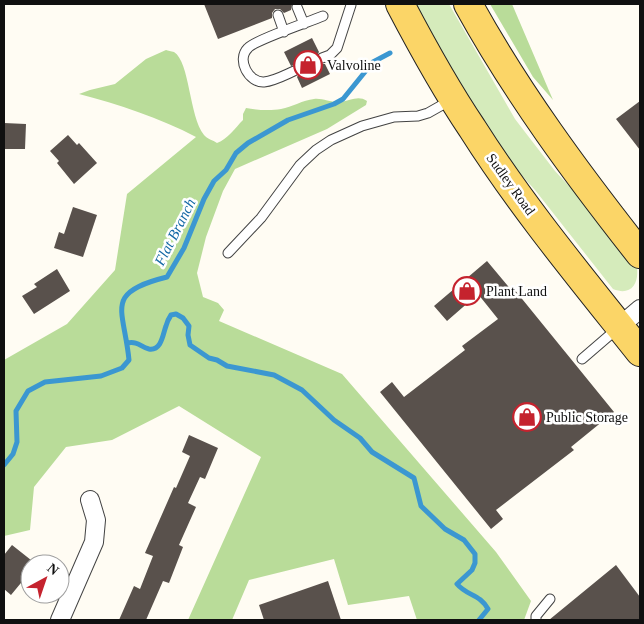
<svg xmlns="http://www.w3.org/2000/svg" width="644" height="624" font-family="Georgia,serif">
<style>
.green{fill:#d5ebbb}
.forest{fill:#b9dc99}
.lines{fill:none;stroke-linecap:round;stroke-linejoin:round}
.stream{stroke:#3b97d1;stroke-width:5}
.building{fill:#59514c}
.lane-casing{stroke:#434343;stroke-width:11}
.street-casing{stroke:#434343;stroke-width:20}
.primary-casing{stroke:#212121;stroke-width:30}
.lane{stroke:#fff;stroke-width:9}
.street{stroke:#fff;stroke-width:18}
.primary{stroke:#fbd567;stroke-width:28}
.labels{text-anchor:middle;stroke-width:5;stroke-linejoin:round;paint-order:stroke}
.poi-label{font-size:14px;fill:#101010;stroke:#fff;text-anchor:start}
.street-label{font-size:14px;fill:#101010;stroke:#fff}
.water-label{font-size:15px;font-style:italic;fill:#1569a6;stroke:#fff}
</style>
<rect width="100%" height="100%" fill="#fffcf3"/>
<path class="green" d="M410,4H449L515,119L555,171L586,204L637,268C639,285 630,296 613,289L535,190L496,147Z"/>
<path class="forest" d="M490,4H512L553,100L533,77Z
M166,50C168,51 171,51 174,52C190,62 189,116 204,135C207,139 213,140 217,143C228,139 235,128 243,120V114L246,108C257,110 270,111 281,109C292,107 303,100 314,99C323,98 331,103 341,102C350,101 358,95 367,101L366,105L327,129L235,169L223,191L206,237L197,273L203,297L218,303L224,310L219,321L342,374L496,552L531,601L524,620H417L409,596L348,605L334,559L249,580L232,620H188L261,457L179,406L112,440L66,447L34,487L30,530L4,536V360L67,324L115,270L127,194L196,137C160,118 118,104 79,94L90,90L115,84L146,59Z"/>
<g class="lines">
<path class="stream" d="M127,343C139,341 140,347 149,349C162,351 163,333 166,326C167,322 169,318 171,315L176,314L183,318L189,326L188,335L190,345L209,358L217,360L227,366L274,375L302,390L334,420L360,438L372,452L414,478L421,506L445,529L464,540L475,554V563L472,570L457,584C467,596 480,594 488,609L479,620
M4,465L13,454L17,442L16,411L28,391L45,382L101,376L122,368L129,360C124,308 103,293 167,277L184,248L204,199L214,181L226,170L236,153L248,143L288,120L334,104L343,99L373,62L390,53"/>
</g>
<path class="building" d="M204,4H292L291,10L284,13L280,9H275L272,13V18L218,39Z
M312,38L319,52L316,57V61L321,64H325L330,74L302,88L297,77L300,72L299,68L295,65L291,66L284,52Z
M640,101V150L616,119Z
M4,123L26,124L25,149H4Z
M68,135L77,145L79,143L97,163L74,184L57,163L59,161L50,151Z
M73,207L97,215L83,257L54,248L59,232L64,234Z
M487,261L512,291L514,289L614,412L571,447L574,450L496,510L503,519L491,529L380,392L392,382L404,397L465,350L462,346L498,319L478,294L447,321L434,306Z
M57,269L70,291L34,314L22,296L37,287L34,284Z
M189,435L218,448L205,479L200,477L188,503L196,507L179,545L183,547L169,583L163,581L146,620H119L134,586L140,589L153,556L145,553L174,487L176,488L190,456L182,452Z
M12,545L36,564H30V572L11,595L4,589V555Z
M616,565L640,597V620H549Z
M328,581L341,620H264L259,605Z"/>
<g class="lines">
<defs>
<path id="lane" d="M297,7L304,24
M278,15L284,32
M322,58L330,55L337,48L351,5
M294,71C285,75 274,81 264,82C249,83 236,60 248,48C255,40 309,22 323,16
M228,253L261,218L300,165L316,150L331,140L362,126L394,117L418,116L428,113L451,100
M582,359L618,328
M536,620V616L550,599"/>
<path id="street" d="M620,326L640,309
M60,620L94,542L96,520L90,500"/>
<path id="primary" d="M400,4C422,46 445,88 472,128C522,207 582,279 640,352
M468,4C517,93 577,174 640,254"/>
</defs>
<use href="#lane" class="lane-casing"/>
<use href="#street" class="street-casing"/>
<use href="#primary" class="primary-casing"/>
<use href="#lane" class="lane"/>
<use href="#street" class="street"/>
<use href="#primary" class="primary"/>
</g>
<defs>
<symbol id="shop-ring" viewBox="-11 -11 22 22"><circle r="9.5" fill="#fff" stroke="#c5232e" stroke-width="1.5"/><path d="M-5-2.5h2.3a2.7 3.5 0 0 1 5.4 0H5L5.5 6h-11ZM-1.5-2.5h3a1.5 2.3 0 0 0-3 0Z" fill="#c5232e"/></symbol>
</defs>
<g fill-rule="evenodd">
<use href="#shop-ring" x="292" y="49" width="32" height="32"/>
<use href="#shop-ring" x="451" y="275" width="32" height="32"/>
<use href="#shop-ring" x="511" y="401" width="32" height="32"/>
</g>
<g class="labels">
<g class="poi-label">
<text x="327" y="70">Valvoline</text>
<text x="486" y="296">Plant Land</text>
<text x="546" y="422">Public Storage</text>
</g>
<g class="street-label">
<text transform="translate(511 184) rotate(54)" y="5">Sudley Road</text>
</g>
<g class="water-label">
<text transform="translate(175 232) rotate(-63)" y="5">Flat Branch</text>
</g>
</g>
<rect width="644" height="624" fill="none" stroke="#101010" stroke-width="10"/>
<g transform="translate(45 579) rotate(40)"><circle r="24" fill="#ffffff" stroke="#9f9f9f"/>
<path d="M0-4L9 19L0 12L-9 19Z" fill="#c5232e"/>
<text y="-8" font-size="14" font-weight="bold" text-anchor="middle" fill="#101010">N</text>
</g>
</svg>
